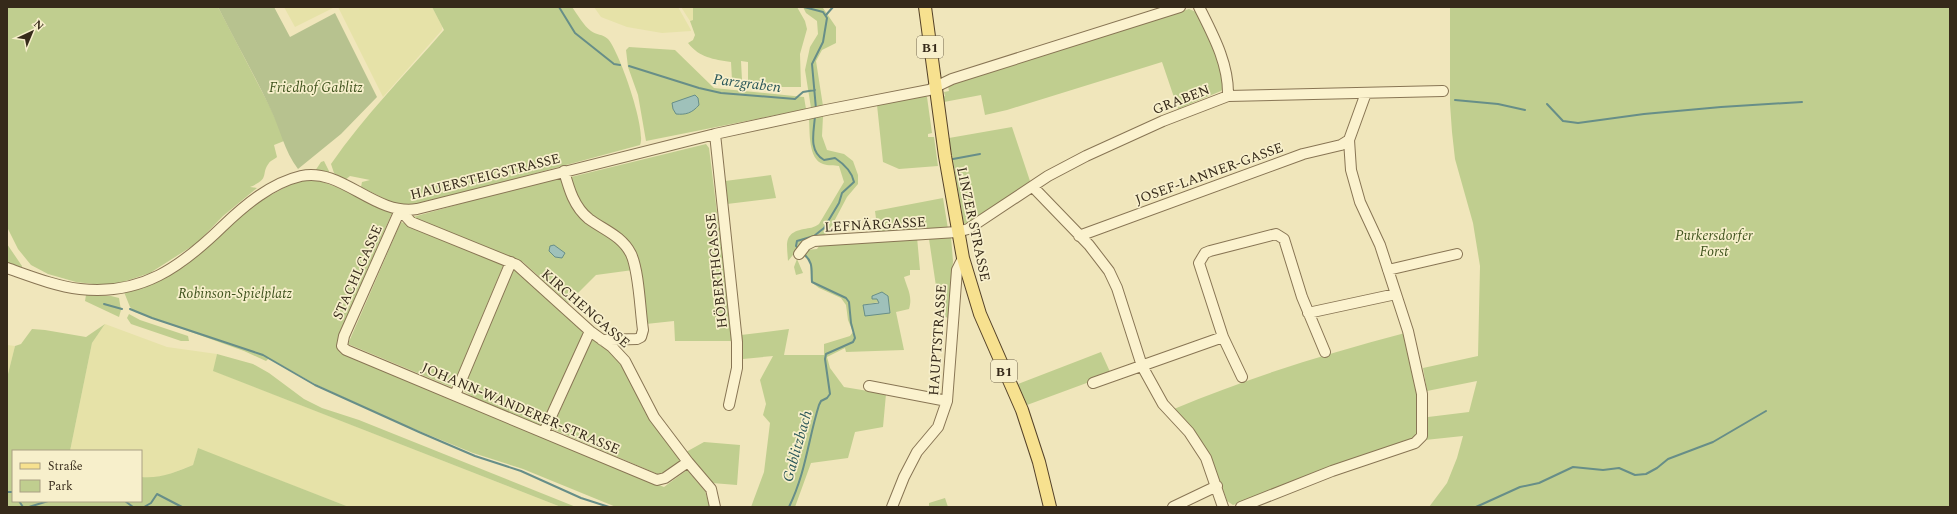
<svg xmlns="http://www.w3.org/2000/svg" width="1957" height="514" font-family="Spectral,serif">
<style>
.farmland{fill:#e6e2a8}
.green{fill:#c0ce8f;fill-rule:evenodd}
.cemetery{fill:#b7c28f}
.water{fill:#9fc1ba;stroke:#678e88}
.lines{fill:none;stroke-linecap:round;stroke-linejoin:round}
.stream{stroke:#678e88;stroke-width:2}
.minor-casing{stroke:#887554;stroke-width:12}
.major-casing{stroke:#554229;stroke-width:14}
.minor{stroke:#fbf2ce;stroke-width:10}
.major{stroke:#f7e18f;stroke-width:12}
.labels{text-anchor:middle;stroke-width:3.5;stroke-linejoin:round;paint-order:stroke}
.shield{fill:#f7efcb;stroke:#70654f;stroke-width:1}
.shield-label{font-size:13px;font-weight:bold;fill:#362a1a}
.park-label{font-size:14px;font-style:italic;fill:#41541f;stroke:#f7efcb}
.street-label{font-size:14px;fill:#362a1a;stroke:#f7efcb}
.water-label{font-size:15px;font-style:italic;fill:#285557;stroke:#f7efcb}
</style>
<rect width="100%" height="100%" fill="#f0e6bb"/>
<path class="farmland" d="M284,7H335L295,27Z
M338,7H432L442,26V30L383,97Z
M594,7H678L691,30V31L662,33L627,27L601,17Z
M681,7H693V20L690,21Z
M105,324L167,347L217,354L214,371L561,507H349L198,449L193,465L167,475L152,478L141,477V451H70L92,343Z
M7,345L15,346L7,378Z"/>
<path class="green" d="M7,7H218L270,107L283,136L284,141L274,145L277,157C275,159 270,161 269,163C260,175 271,178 250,187L257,188L223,216L197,243L150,273L111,286L76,282L48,274L31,265L18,249L7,227Z
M432,7H572C577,14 584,26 591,31C596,35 603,34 608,39C619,51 647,130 640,145L419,205L399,206L361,187L362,182L370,180L350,176L345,180L334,173L331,164C364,116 406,74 444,30Z
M693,7H797L805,21L807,29L800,54L801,87H748V62L741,61L742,80H732L731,62C713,59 700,58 688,43L693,40L695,35L690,21L693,20Z
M803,7L823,8L836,27V43L822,50L816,61L823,106L811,108L805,70L810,47L818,34L817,21L806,13Z
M1450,7H1950V507H1429L1447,483L1457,458L1463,436L1425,440L1427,434L1428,417L1469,412L1477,381L1427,391L1423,368L1478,356L1480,266L1473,223L1455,159L1452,132L1450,104Z
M1189,9L1196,12L1214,46L1226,85L1221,91L1178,109L1162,62L1007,110L985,115L981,95L944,102L943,97L945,96L944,92L949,91L948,86Z
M629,47L675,50L714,88L804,97L806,109L646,141L638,95L628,67L626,50Z
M925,96L927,97L932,133L928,134V137H934L938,166L899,169L883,162L877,105Z
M823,116L822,136L827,150L844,154L853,161L858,175V184L847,197L829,231L822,237L797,250L788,261C787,244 783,233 804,229C809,228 814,228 819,224L844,182L839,166C834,165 828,166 823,164C808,159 810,132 809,119Z
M1012,127L1030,181L978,218L964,224L949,138Z
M706,144L709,148L733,341H675L674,321L646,324L638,262L582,206L569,180L571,177Z
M324,161L329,171V174L315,171L321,162Z
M771,175L776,198L727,204L725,181Z
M560,176L565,189L622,245L633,270L596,275L568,303L523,262L447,233L413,217Z
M300,180C306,180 313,179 319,181C344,188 368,203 392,213L339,335L338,341L613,467L664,487L687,470L705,491L710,507H616L523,469L473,453L397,422L315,384L269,358L266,361L244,351L135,312L130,307L124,292C133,289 144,288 153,284C191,266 216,237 247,211C263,198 282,189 300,180Z
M943,198L948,229L878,233L875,211Z
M401,222L504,264L455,381L451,387L348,344Z
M917,237L920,270H910V275L904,277C907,288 913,296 909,309L896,312L904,350L846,352L845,348L827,357L830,368L844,387L886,394L883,427L855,432L848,458L811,463L795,507H751L764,472L770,423L763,415L766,404L760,380L773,356L743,359L741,335L789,329L784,355H824V344L850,336L853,332L848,320L846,305L841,298L819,288L811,282L810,262L802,254L806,250L817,249L822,242ZM877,293L890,312L863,305L879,302Z
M951,237L953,261L949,319L940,313L929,239Z
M7,244L22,266V269L7,265Z
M797,259L803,273L796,275L794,267Z
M513,267L584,332L542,426L473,397L462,390Z
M86,295L111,296L119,298L121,310L119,317L85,301Z
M129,314L140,320L188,336L189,341H181L131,324L127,318Z
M105,324L92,343L70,451H13V501H141V477C160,479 176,472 193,465L198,448L349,507H7V378L15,346L21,344L32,329L45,330L86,337Z
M1405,333C1410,357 1429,419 1415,438L1356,458L1233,505L1227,501C1217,467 1194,439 1174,409C1250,377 1325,354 1405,333Z
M592,338L620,360L681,461L660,475L552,429Z
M1101,352L1111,374L1027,405L1018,384Z
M217,354L253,364L269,373L304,399L322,408L359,420L576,507H561L213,371Z
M704,442L740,445L737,485L712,483L686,452Z
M945,498L948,507H929V503Z"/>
<path class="cemetery" d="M218,7H274L290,37L335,13L377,97L341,134L298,169C284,151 280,128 270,108C254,74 235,41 218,7Z"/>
<path class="water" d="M695,95L698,98L699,105C692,113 686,115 676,114L673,109L672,103Z
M554,245L565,253L562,258L555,257L549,251L550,246Z
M882,292L888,296L890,313L865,316L863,305L879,303L877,299H872V296Z"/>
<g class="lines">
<path class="stream" d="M559,7L575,33L614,64L620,65
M804,7L823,12L827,18L823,42L812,64L816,109
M826,15L833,7
M629,66L699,88L721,93L795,99L803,92L815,90
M1455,100L1498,104L1525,110
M1547,104L1563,121L1578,123L1644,114L1721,107L1802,102
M953,159L980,154
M799,250L796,246L797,241L814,236L824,228L839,203L842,193L854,182C852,171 844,164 835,158L824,160C808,151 814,131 815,116
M104,304L122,309
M130,309L152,318L263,355L315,385L419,432L475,456L521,471L581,498L609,507
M7,492H13
M19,501L23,507
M125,501L133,507
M29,507L48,501
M144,507L151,503L157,494L182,507
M789,507C806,472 808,440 819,405L821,401L827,398L830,394L825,359L826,354L853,342L855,338L851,323L849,302L846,298L812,282C811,270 814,263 804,254
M1476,507L1520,487L1539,483L1573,467L1603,470L1619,468L1635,475L1646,474L1657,468L1668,459L1713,442L1766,411"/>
<defs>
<path id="minor" d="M1199,7C1213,35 1229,64 1228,96
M715,134L737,342V368L729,405
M564,171C569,189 574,207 589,219C604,230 622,236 631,254C639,271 640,309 643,330L641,337L637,339L602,340
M1033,187L1089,245L1109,271L1117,288L1142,366L1163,404L1189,432L1206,458L1223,507
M1079,236L1303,154L1341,145L1349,140
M799,254L806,245L814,241L957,232L968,229L1048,176L1086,156L1163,121L1228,96L1443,91
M7,268C30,276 55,286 80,289C141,296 181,267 223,226C245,205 271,183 301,176C342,167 374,216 417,209L715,134L826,110L929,90L952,79L1180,7
M1388,270L1457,254
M1308,313L1396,294
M1242,377L1223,337L1199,263L1205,253L1210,251L1276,234L1284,239L1302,297L1325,352
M1093,383L1223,337
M869,386L947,401
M455,395L511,262
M544,432L590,331
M688,462L665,478L657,480L346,350L342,346L344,336L400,210L411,222L517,265L590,331L612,347L625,361L654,417L688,462L711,489L715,507
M892,507L904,477L917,452L938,427L947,401L957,270L963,258
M1173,507L1217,486
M1241,507L1332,471L1415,443L1422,436V394L1408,331L1380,245L1360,202L1351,170L1349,140L1366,93"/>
<path id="major" d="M925,7L945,156L963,258L980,314L1022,410L1039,462L1050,507"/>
</defs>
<use href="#minor" class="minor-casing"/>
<use href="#major" class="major-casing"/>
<use href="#minor" class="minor"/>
<use href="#major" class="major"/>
</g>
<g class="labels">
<g class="shield">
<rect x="917" y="36" width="26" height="22" rx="3"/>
<rect x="991" y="360" width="26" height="22" rx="3"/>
</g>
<g class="shield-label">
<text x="930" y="52">B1</text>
<text x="1004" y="376">B1</text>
</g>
<g class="park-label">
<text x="316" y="92">Friedhof Gablitz</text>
<text x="1714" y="240">Purkersdorfer<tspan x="1714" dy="16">Forst</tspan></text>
<text x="235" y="298">Robinson-Spielplatz</text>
</g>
<g class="street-label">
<text transform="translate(1181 99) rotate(-21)" y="5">GRABEN</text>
<text transform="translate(1209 173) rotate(-20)" y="5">JOSEF-LANNER-GASSE</text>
<text transform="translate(485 176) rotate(-14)" y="5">HAUERSTEIGSTRASSE</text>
<text transform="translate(875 224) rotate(-3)" y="5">LEFNÄRGASSE</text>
<text transform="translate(974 224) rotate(78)" y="5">LINZER STRASSE</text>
<text transform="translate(716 271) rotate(-96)" y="5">HÖBERTHGASSE</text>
<text transform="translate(357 272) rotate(-66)" y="5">STACHLGASSE</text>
<text transform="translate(586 308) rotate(41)" y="5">KIRCHENGASSE</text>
<text transform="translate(937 340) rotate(-86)" y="5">HAUPTSTRASSE</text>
<text transform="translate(521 408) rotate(23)" y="5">JOHANN-WANDERER-STRASSE</text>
</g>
<g class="water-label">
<text transform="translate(747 83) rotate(7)" y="5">Parzgraben</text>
<text transform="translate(797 446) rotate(-74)" y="5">Gablitzbach</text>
</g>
</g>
<rect width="1957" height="514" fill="none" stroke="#362a1a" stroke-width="16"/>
<rect x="12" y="450" width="130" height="52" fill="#f7efcb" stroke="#aaa084"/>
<rect x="20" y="463" width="20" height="6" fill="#f7e18f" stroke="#aaa084"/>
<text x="48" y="470" font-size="12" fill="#362a1a">Straße</text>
<rect x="20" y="480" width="20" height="12" fill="#c0ce8f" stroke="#aaa084"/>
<text x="48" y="490" font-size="12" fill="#362a1a">Park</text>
<g transform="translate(32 32) rotate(44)" stroke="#f7efcb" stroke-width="3" paint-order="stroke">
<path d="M0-3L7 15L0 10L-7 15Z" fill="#362a1a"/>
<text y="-6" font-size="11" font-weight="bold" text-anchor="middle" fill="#362a1a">N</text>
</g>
</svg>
